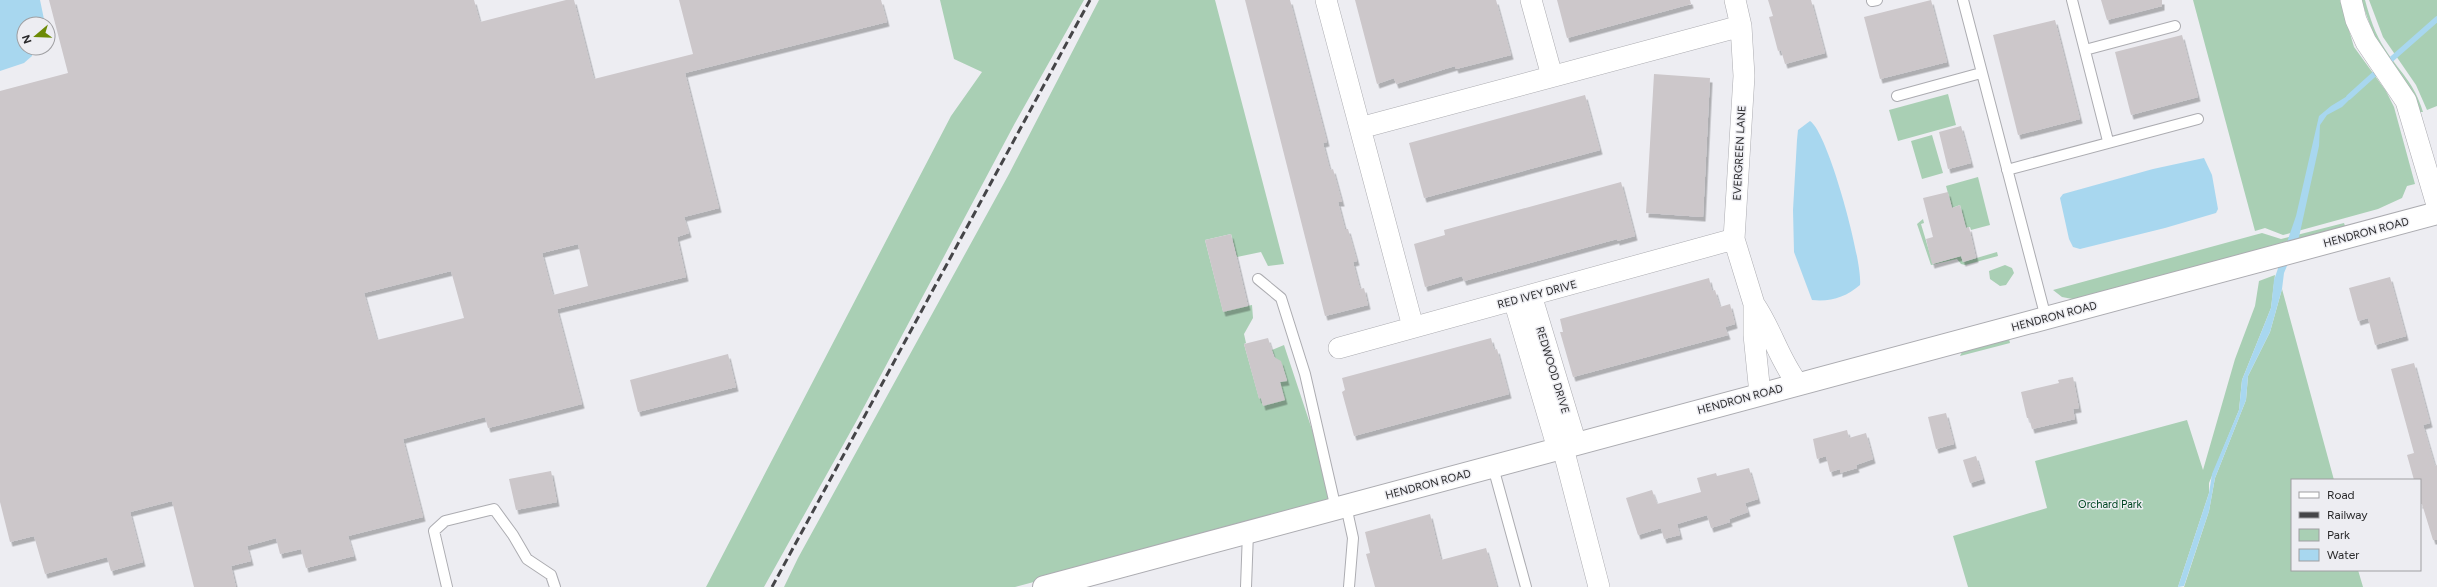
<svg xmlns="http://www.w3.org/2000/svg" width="2437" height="587" font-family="Figtree,sans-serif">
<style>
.green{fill:#a9cfb4}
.water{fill:#a8d7ef}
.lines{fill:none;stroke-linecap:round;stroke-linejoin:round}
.stream{stroke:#a8d7ef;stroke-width:5.5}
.building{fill:#ccc7ca;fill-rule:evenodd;filter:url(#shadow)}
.service-casing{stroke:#acacb1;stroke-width:12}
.minor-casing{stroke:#acacb1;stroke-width:22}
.tertiary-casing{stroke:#acacb1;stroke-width:24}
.service{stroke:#fff;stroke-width:10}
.minor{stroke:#fff;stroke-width:21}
.tertiary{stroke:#fff;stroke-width:22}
.rail{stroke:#454548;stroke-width:3;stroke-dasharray:8 4;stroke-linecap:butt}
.labels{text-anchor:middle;stroke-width:3;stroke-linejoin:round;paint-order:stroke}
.street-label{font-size:11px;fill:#29292b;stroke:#ededf2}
.park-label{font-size:11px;fill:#004723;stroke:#ededf2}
</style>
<defs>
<filter id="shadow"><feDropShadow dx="2.5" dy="4.5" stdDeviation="0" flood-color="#0004"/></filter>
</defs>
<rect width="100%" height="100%" fill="#ededf2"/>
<path class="green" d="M940,0H1084L1015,123L857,420L764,587H706L951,116L982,72L954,59Z
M1099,0H1215L1284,264L1268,266L1261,252L1237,257L1231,234L1205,240L1223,311L1252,305L1253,318L1244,334L1246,343L1244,344L1259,398H1261L1263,405L1284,400L1280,382L1287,380L1282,364L1278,365L1272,350L1284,345L1321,457L1332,502L1015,587H784L798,558L1009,174Z
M2193,0H2340L2354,47L2386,91L2394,107L2415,184L2407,186L2402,198L2378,209L2283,235L2265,228L2255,231Z
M2361,0H2365C2370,18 2375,34 2385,49C2401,74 2414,82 2423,112H2419L2377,44Z
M2369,0H2437V106L2427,110L2416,85L2383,37Z
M1948,94L1956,125L1898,141L1889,110Z
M1932,135L1943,173L1922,179L1911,141Z
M1978,177L1990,225L1971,230L1970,227L1966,228L1960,205L1952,208L1946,186Z
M1923,219L1924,223L1921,224L1933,264L1961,256L1963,262L1997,252L1998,256L1965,265L1961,264L1957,259L1931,265L1917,224Z
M2344,223L2345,226L2078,300L2062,297L2053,290L2262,233L2281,239Z
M2005,265L2012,268L2014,273L2006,285L2000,286L1990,279L1989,271Z
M2275,275L2271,308L2242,380L2239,410L2209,483V493L2178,587H1968L1953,536L2047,508L2035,461L2187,420L2203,470L2235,359L2255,306L2259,281Z
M2282,289L2334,480H2292V570H2358L2363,587H2184L2209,511L2215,478L2246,400L2248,376L2270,332Z
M2009,339L2010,343L1960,356L1962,352Z"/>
<path class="water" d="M0,0H40L45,24H24V48H32V56L24,63L0,71Z
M2354,92L2356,93L2342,107L2327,115L2320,125L2319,146L2299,237L2284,273L2282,289L2270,332L2248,376L2246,400L2215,478L2209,511L2184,586L2178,587L2209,493L2212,474L2239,410L2242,380L2271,308L2274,280L2296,216L2319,116L2331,106Z
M1810,121C1828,132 1863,262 1860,285C1846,297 1831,302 1812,300L1794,252L1793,210L1797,140L1798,130Z
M2204,158L2212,175L2218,209L2216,213L2165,228L2080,249L2073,247L2069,239L2060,198L2063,194L2153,169Z"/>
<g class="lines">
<path class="stream" d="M2386,64L2437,19
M2349,97L2380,69"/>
</g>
<path class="building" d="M49,0H474L480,22L566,0H574L594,79L693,54L679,0H881L887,22L685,73L719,208L684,217L689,233L677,237L686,277L557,309L582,404L488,428L485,417L403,439L423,517L348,536L354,556L306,568L301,549L280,554L276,538L247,546L251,561L231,566L236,587H194L172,501L130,512L143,562L111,571L107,557L45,574L34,536L10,542L0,502V91L68,73ZM578,244L588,286L553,295L542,253ZM451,271L464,318L377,340L364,293Z
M1245,0H1290L1327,142L1323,143L1330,170L1333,169L1342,202H1338L1345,229H1348L1357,261L1353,262L1360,289L1364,288L1368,305L1325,316Z
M1355,0H1496L1511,55L1456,69L1455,66L1396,84L1394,78L1377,84Z
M1557,0H1690L1691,4L1567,38Z
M1768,0H1811L1825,53L1785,64L1781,50L1778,51L1769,17L1773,16Z
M1931,0L1947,62L1880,79L1864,17Z
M2101,0H2162V6L2107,20Z
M2055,20L2080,119L2018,135L1993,35Z
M2182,35L2198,97L2131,115L2115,52Z
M1654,74L1710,78L1703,217L1646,213Z
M1585,95L1600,150L1424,198L1409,143Z
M1961,126L1971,163L1948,169L1939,132Z
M1621,182L1635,236L1617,241V239L1464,281L1462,276L1425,287L1414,244L1445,235L1444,230Z
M1948,192L1952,208L1960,205L1966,228L1969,227L1976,258L1963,262L1961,256L1932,264L1926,239L1933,237L1923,198Z
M1231,234L1248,306L1223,312L1205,240Z
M2390,277L2406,336L2375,345L2368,318L2358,321L2349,288Z
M1709,278L1712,291L1715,290L1720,307L1730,304L1735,324L1725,327L1728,335L1573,377L1560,332H1563L1560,319Z
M1268,338L1274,357L1281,361L1287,381L1280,382L1285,400L1263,406L1261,398L1259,399L1244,344Z
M1491,338L1494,350L1497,349L1509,394L1354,436L1342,392L1345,390L1342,378Z
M728,354L736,387L638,412L630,380Z
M2414,363L2430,423L2423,425L2435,466L2437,465V540H2433L2422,504H2420V480H2414L2407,455L2414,453L2391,369Z
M2073,377L2079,408L2073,409L2075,419L2032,429L2029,418H2027L2021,392L2059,383L2058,380Z
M1946,413L1954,444L1936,449L1928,417Z
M1847,430L1849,438L1866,433L1873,459L1856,465L1857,468L1840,473V469L1830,472L1826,456L1817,459L1813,439Z
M1976,456L1983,479L1970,483L1963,460Z
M1749,468L1758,499L1745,503L1748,512L1729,519L1730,522L1711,528L1707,515L1677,524L1680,535L1664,539L1661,528L1638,535L1626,498L1652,490L1657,504L1701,492L1697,478L1716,473L1717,476Z
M551,471L557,502L516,510L509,479Z
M1430,514L1441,560L1486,548L1497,587H1375L1366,554L1370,553L1365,532Z"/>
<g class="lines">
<defs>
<path id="service" d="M1963,0L2046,318
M2072,0L2108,141
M1872,1L1877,0
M2085,50L2175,26
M1897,96L1981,73
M2007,170L2198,119
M1258,279L1281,298L1305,374L1336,509
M1493,467L1526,587
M1346,506L1353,538L1349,587
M447,587L434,531L445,521L494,509L513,535L527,559L551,575L555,587
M1246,587L1248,532"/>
<path id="minor" d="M1326,0L1413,327
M1531,0L1552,76
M1735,0L1741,26L1744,76L1734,239L1754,304V335L1760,394
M2351,0L2356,20L2366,42L2406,101L2437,205
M1360,128L1741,26
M1531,295L1576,444
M1514,300L1558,449
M1754,304C1772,330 1779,360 1798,384
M1339,348L1734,239
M1563,448L1599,587"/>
<path id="tertiary" d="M1044,587L2437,213"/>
</defs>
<use href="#service" class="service-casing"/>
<use href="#minor" class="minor-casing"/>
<use href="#tertiary" class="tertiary-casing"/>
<use href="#service" class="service"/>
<use href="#minor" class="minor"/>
<use href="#tertiary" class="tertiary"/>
<path class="rail" d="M772,587L1090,0"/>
</g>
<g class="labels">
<g class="street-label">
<text transform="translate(1739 153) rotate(-87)" y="4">EVERGREEN LANE</text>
<text transform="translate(2366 232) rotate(-15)" y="4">HENDRON ROAD</text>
<text transform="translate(1537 294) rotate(-15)" y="4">RED IVEY DRIVE</text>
<text transform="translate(2054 316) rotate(-15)" y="4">HENDRON ROAD</text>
<text transform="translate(1553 370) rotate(73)" y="4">REDWOOD DRIVE</text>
<text transform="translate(1740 399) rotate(-15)" y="4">HENDRON ROAD</text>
<text transform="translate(1428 484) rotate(-15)" y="4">HENDRON ROAD</text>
</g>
<g class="park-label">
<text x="2110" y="508">Orchard Park</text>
</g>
</g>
<rect x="2291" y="479" width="130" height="92" fill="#ededf2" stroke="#9f9fa2"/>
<rect x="2299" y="492" width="20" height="6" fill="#ffffff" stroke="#9f9fa2"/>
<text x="2327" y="499" font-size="12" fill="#29292b">Road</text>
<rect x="2299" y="512" width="20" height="6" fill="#454548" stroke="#9f9fa2"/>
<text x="2327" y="519" font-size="12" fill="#29292b">Railway</text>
<rect x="2299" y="529" width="20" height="12" fill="#a9cfb4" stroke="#9f9fa2"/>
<text x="2327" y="539" font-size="12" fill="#29292b">Park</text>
<rect x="2299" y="549" width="20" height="12" fill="#a8d7ef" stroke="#9f9fa2"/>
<text x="2327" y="559" font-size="12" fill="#29292b">Water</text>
<g transform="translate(36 36) rotate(251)"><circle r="19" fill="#ededf2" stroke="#9f9fa2"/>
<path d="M0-3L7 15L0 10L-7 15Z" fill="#6c8a05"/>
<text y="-6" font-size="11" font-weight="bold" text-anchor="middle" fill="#29292b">N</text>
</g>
</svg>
